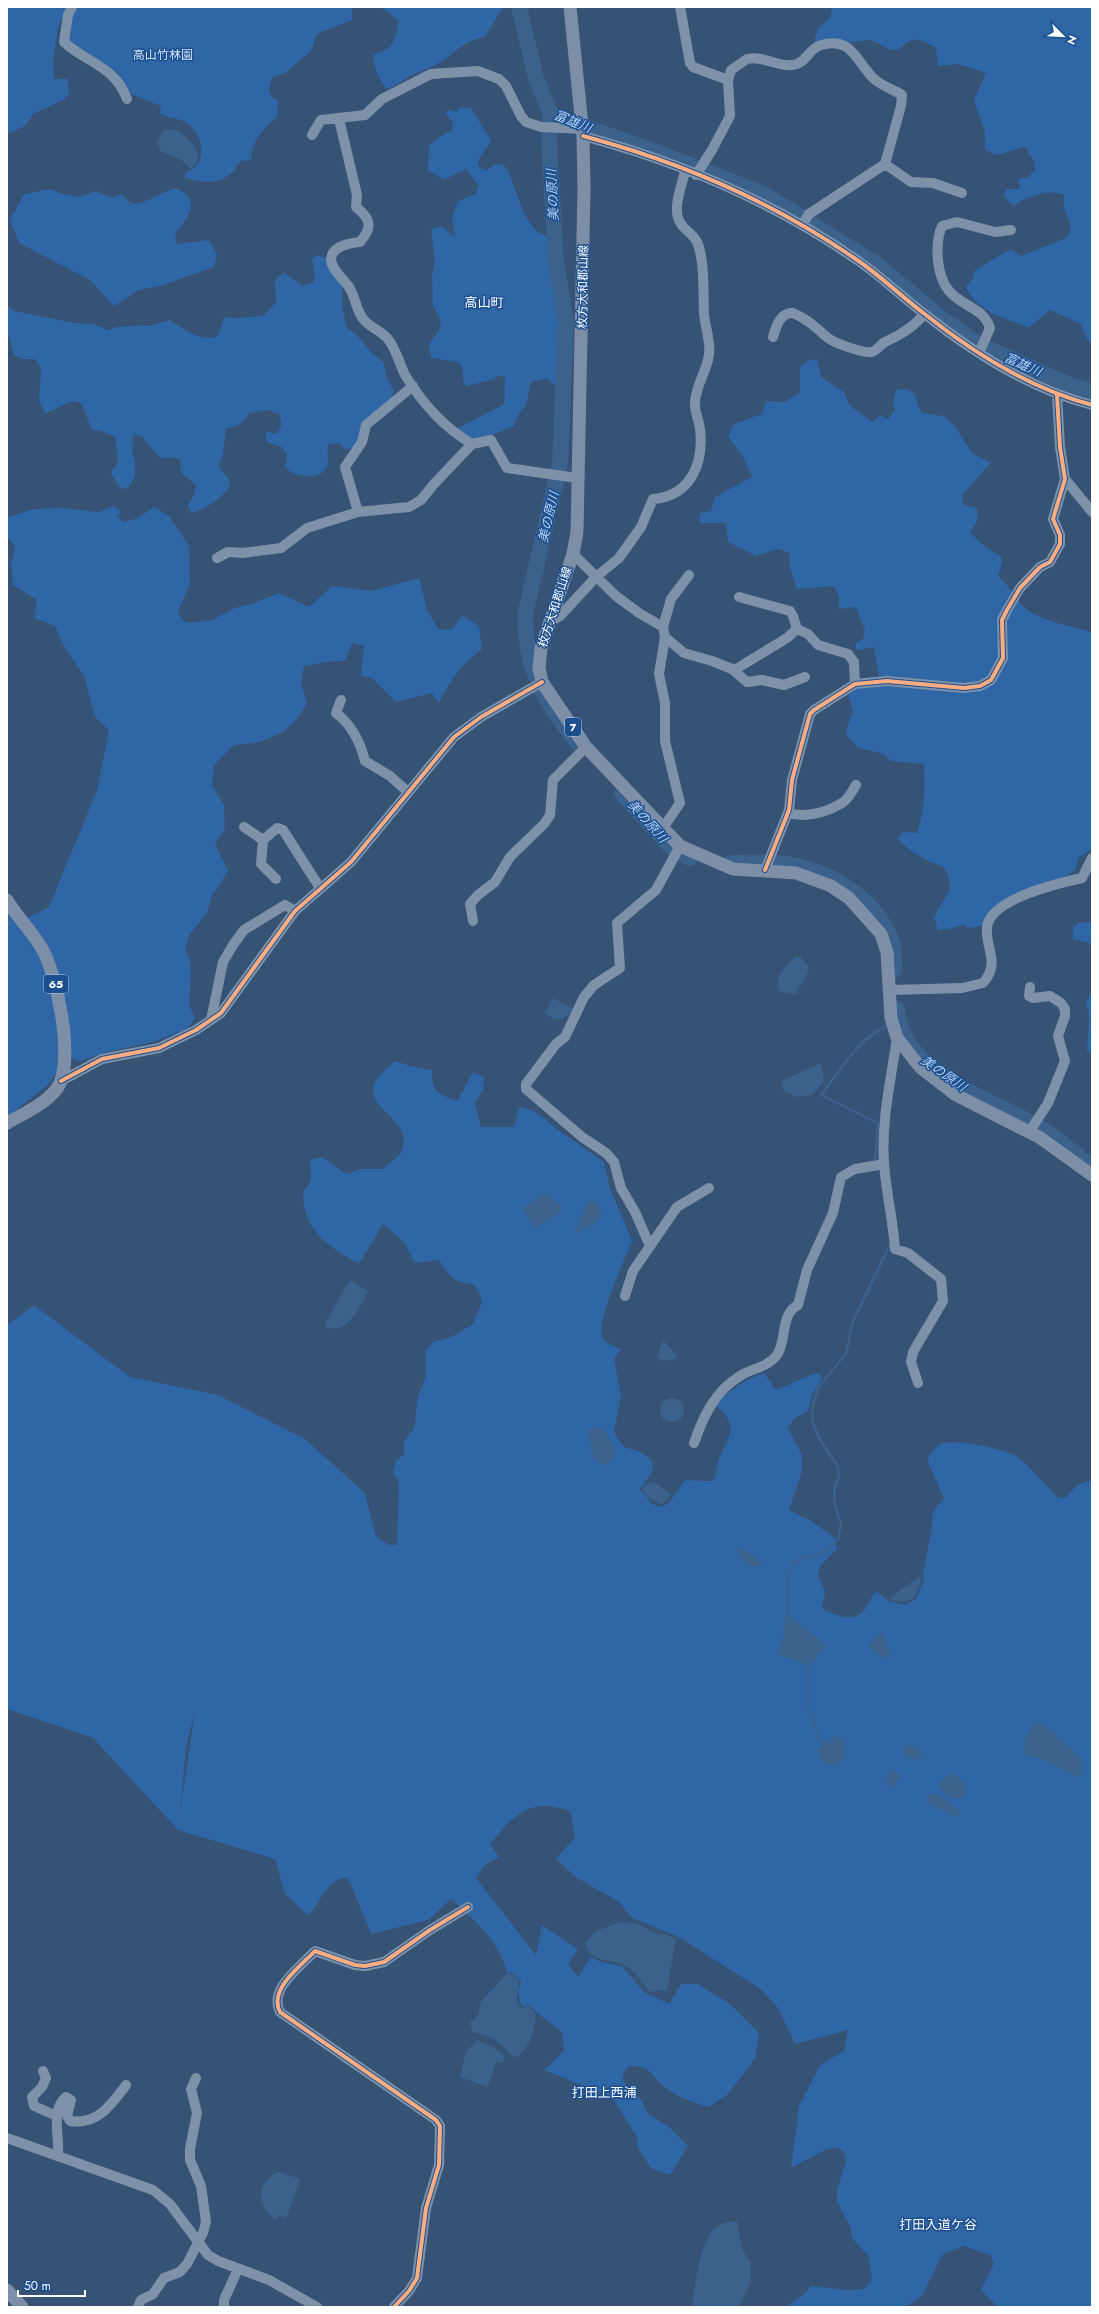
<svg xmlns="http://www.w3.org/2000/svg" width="1099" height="2314" font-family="Jost,'Noto Sans JP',sans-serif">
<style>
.green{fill:#2f66a5;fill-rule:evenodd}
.water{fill:#3b618d}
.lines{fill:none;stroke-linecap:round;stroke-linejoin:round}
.stream{stroke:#3b618d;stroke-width:2.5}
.river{stroke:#3b618d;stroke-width:16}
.minor{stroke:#7d92a8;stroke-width:10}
.major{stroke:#7d8ea7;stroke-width:13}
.cycleway-casing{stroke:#1b4f8f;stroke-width:6}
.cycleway{stroke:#ffac80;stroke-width:4}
.labels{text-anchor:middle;stroke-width:3;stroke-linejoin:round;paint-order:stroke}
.shield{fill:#1b4f8f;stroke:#bbcadd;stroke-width:1}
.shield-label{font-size:11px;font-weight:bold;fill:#fff}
.park-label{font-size:12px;fill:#cfe3fa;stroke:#1b4f8f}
.street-label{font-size:12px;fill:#fff;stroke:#1b4f8f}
.water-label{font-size:13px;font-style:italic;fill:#b5d3f5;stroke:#1b4f8f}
.neighbourhood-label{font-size:13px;fill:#fff;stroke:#1b4f8f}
</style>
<rect width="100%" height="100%" fill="#365274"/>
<path class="green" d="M7,7H67L58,27L53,59L54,79H68L69,94L63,100L33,114L25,126L7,134Z
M77,7H352V20L317,34L311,51L285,73L272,78L269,90L272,98L278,100L277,117C262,130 252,140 251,160L240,161C229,184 208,185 185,178L186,172C195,169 200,164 201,154C203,141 194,124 180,120C172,117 167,118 160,113L161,106L131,94L117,72L68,41L71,34L69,23Z
M381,7H503L485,37C462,41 455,54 437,64C429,69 419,71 411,76C402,80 397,86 386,89C379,78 374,69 373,55C394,49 396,40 398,20Z
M832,7H1092V344L1087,340L1081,324L1050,310L1028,328C1003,316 979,314 966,287L973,278L974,271L1011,249L1021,256L1066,238C1075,225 1068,220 1064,208C1063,205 1064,199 1064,195C1049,188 1027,197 1013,206L1004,196L1006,189H1020L1018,181L1020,178H1027L1035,170L1034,161L1025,147L997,155L985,150V132L974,100L986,73L958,64L938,66L936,48C917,38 915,35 898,50L889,49L871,40L851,42L835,39L814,42L818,28L830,18Z
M459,107L471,108L491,141L479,159L478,165L486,171L494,165L501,164L507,168L525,216L536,231L551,238L564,331L560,385L552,384L548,378L531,382L526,406L519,413L514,426L480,440H473L457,429L504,404L505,377L496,376L494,379L467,386L463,381V370L459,362L431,358L429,344L438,332L441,323L438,314L433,307L432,276L435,261L431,229L441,226L455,237L452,217L458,201L475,194L479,186L466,169L444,180L428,170L429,146L438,138L452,130L453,123L445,112L449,110L457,112Z
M176,188C203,200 188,217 175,234L177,244L209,240L217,255L214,267L161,286L139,290L114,306L90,280L19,243L10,220L24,194L50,189L63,194L79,197L96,191L112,198L122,194C125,197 128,201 131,203C139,208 165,190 176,188Z
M317,255L326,258L342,285V306L347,328L356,334L371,352L384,363L387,378L394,391L391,401L353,447L346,450L339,443L328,444C327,451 329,461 327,466C322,482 292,477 285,467L287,455L282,447L266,442V431L275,434C283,428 282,423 279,414L267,410L250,413C243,423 237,427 226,428L223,454L219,467L228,478L230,486C221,498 206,510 191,513L188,505L194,495L196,485L181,473L180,459L171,457L160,458L142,437L134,434L132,452L135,460V476L128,489L120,488L111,473L118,461L115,437L101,431L92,430L81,403L72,401L45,414L39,399L41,369L35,359H21L14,355L7,330V305L14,311L74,323L93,324L108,330L116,327L153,325L169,320C187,329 196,342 218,336L224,317L238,318L264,316L276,302L275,281L283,272L303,286L314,282L315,274L312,259Z
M817,359L821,377L844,392L850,406L873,422L880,415L888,419L895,411L893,401L896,390L907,389L915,394L918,406L922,413L943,416L954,425L972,453L991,463L962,495L964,505L977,508L978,519L970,533L988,549L1001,556L1002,562L998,576C1009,584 1013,597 1023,606C1038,621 1072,626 1092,632V849L1078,858L1075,870L1065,877L1048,881L1022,891L982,926L967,928L964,925L949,929L938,930L934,918L938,909L949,892L950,885L946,870L942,866L930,862L911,851L898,839L903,832L917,833C925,810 925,788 924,764L891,761L884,754L859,748L848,737L846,731L853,710L848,696L856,688L876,685L879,676L874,647L856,650V643L863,639L865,631L856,607L839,609V597L834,586L797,589L790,568L789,553L778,549L756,556L728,542L726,523H699L700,513L711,511L715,497L752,477L745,460L728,436L734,424L762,414L766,401L785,402L800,392V367L808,361Z
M114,506L121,512L117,516L124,522L138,518L154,507L169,516L189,546L190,584L178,612L185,623L212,620L235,608L254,603L279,593L309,607L332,586L372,591L419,578L427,610L439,630L453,629L462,615L479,626L482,649C462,663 450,681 439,703L432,693L396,702L372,678L361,676L364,646L352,643L345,661H333L304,666L301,683L307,703L298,718L283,732L260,742L234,745L214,765L212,785L224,805L225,829L215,844L228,871L212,896L207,913L189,935L185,950L190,960L191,973L189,1005L195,1018L187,1029L152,1042L107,1052L80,1061L69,1057L49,1084L7,1117V913L20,922L49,907L97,790L109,730L95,717L84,676L63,645L55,626L34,618L37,600L13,585L11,565L15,547L7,536V517L35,509L61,508L99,512Z
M1092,922V947L1089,943L1073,939V927L1079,923Z
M1092,990V1053L1087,1051L1089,1017L1086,1002Z
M396,1061L410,1066L432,1070C431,1091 438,1094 457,1101L473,1072L484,1077L483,1090L475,1103L481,1127H514L519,1107C537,1109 545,1120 558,1130C574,1141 589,1151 604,1162L610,1188L632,1241C626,1257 592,1329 604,1340C608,1344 616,1347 621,1349L614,1358L621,1396L614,1432C617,1436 621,1445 625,1447C629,1449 633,1449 637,1451C663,1460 652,1474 640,1489L652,1504L661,1507L669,1503L685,1480L713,1481C717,1472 717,1462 721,1454C732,1431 738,1424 715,1405C730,1390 744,1380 764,1373L776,1390C790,1385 804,1376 818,1373L822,1378L812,1395L808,1411L794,1419L788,1428L802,1455V1471L789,1510L811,1521L835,1538L837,1549L821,1565L818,1575L825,1593L822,1608C835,1616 855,1624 866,1608C870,1602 871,1597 876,1591L889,1601L904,1605L916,1599L924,1581L923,1573L932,1527V1517L934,1510L944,1499L927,1460C930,1455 934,1449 939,1445C950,1437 1004,1449 1016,1456C1027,1463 1047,1487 1058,1497L1066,1498C1073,1488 1080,1481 1092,1481V2307H998L981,2290L994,2263L990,2255L964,2246L942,2255L922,2296L905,2307H786L803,2295L811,2286L846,2290L865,2289L872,2279L868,2256L852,2238L851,2228L837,2202V2190L846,2161L844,2152L839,2148L827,2149L791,2168L799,2106L820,2065L844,2051L848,2030L795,2044L778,2008L762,1990L679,1937L632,1918L619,1902L577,1878L556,1859L575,1837L570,1811C530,1797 515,1814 490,1844L499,1857L485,1865L476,1878L536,1955L542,1925L578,1949L568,1964L578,1977L591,1957L601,1962L622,1966L644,1992L669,2004L681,1984H698L730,2004L759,2033L755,2059L727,2095L708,2107C693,2103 679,2097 666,2088C648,2075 656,2067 628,2066L622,2077L627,2087L641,2099L648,2114L669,2127L688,2146L670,2175L651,2168L638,2148L637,2137L612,2097L544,2070L564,2051L562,2032L537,2013L530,2005L526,2008L521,2005L518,1992L521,1981L513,1973L507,1972C497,1938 476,1922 451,1899L428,1920L371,1934L348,1878C328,1876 320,1903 309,1916L285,1894L275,1859L178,1830L93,1738L7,1709V1325L34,1305L130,1377L218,1395L305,1439L365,1493L376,1536L389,1545H397L399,1483L393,1472L396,1461L404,1454V1441L414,1429L418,1396L426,1377V1351L433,1342L451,1337L473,1324L482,1302C474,1274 468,1289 453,1278C447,1274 443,1265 439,1260L415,1263L404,1242L383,1224L359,1264C330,1248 303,1230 303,1194C303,1189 309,1186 310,1181C312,1176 310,1166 310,1160L322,1157L346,1174L360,1169H383C388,1164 398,1158 401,1152C420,1113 334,1106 396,1061ZM195,1710L180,1814L186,1747Z"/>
<path class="water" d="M174,129C188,136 209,155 191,169L180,159L160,151L157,142L164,130Z
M795,957H800L808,965L809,971L795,995L781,992L778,989C775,977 786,965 795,957Z
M553,998L573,1009L570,1015L557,1020L544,1014Z
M821,1063L824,1081L812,1095L796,1097L784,1091L781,1081Z
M545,1192L562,1207L559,1214L534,1229L523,1208Z
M590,1200L596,1201L602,1213L595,1224L577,1233L575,1231L586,1204Z
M350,1280L368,1291C360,1307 348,1336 325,1327V1323Z
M664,1341L677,1356L676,1358L664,1361L657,1358L661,1344Z
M660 1410a12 12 0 1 1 24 0a12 12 0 1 1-24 0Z
M597,1426L603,1428L616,1449L611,1462L606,1465C592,1466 588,1441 589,1430Z
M654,1482L671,1495L662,1505L646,1496L642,1489L646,1484Z
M739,1546L761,1561L760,1567C750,1569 733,1558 739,1546Z
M920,1576L921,1583L913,1599L902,1602L892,1600L891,1597Z
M788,1614L826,1645L809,1666L777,1654L783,1637L785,1617Z
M882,1631L891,1654L887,1660L873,1652L868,1645Z
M1036,1722L1046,1726L1079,1757C1084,1764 1084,1771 1079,1778L1045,1761L1025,1754L1024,1742L1032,1724Z
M836,1736L844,1739L846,1756L836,1767L822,1762L818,1750L823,1744Z
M910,1744L922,1752V1758L914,1760L903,1755V1747Z
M892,1770L901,1776L893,1788L886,1784L890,1771Z
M951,1773C962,1775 971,1789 962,1799L951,1798L940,1788L941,1780Z
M934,1793L959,1809V1816H954L928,1803L926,1797Z
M621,1922L638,1924L658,1935L666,1934L676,1939L667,1990L650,1992C643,1984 637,1974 629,1968C617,1958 589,1965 585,1943L596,1931Z
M508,1973L518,1978C521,1987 510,2008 526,2008L530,2006L536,2015C533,2032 531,2050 514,2058C501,2042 493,2036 472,2032L470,2023L478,2015L481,2001Z
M477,2040L493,2047L504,2056L503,2063L496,2062L488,2087L460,2077L466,2052Z
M278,2172L298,2178L300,2181L286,2218L278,2215L276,2220C256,2206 255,2183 278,2172Z
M737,2221L742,2249L751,2263V2281L739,2307H692C694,2289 701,2237 716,2227C722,2222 730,2222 737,2221Z"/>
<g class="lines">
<path class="stream" d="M875,1163L878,1123L821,1095C840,1070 860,1037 890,1024
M789,1616L787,1581L792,1564L803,1557L819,1554L829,1549L838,1539L841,1525L835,1506L834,1490L839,1476L837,1465L819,1438L812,1420L813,1405L819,1386L846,1354L853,1321L890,1245
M808,1665C807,1701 805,1714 824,1746"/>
<path class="river" d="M519,7L536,78L551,115L549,140L556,262L566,321L560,464L525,615C525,667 545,705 579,744
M551,115L651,150L764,194L876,264L937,315L978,344L1072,386L1092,392
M622,793L671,847L690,858
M731,863C750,863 773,861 792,865C834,873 874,899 891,939C895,947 894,960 894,970
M897,1009C900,1073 994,1100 1041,1128C1059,1140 1075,1154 1092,1167"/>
<path class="minor" d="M72,7L68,15L64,42C88,64 115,66 127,99
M680,7L690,63L693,67L728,80L730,116L712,150L696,175
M728,80L731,70L747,59C763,55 777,67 792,65C806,64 809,48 821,45C852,36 856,61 873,78C881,86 893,89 902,95L901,106L885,164L809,214L802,225
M339,119L357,195L356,207C371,219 373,227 360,242C350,243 332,246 331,259C331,269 344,280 349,287C356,298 356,311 364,320C371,328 382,331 388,339C396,349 399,363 405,375C422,403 445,428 472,444
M312,135L321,120L365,115L382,99L431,74L478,71L499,79L506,86L521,116L526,122L541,127L583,129
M583,136C681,162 777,204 860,262C883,278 903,298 926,315C975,354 1031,389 1092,405
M885,164L911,182L933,183L962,193
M773,337C776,327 780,312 793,313C809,320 815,327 828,338C834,343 865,354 872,352C878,350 881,343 887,341C900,335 915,326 924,314
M979,353L990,328C981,299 942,310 938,260C937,249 937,237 942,226L957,222L995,232L1011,230
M1065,479L1092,512
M358,512L345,467L362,442L366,425L413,386
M573,554L616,596L639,613L663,627L665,637L659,674L665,703V741L680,803L663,828
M217,558L228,552L243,553L281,548L307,528L358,512L409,507L421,500L434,484L472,444L491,440L507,468L577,478
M739,597L790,611L793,616L797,629
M549,622L560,616L596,577L619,558L641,527L653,499C691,496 704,463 700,429C699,420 694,411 695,402C696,382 712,365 709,344C708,334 705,324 704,314C703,295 705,259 697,242C694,235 685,230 681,224C671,210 682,186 685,171
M663,627L671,599L689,575
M665,637L684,653L712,661L732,669H736L787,638L797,629L808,634L818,645L848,654L854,662L855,684
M732,669L747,682L762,680L784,685L805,677
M341,700L336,713C352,725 360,741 365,761L390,776L408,792
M788,813C807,818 825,813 842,803C848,800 852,791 856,785
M244,827L263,840L277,828L283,830L320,888
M263,840L261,864L276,879
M765,870L789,810L792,780L810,714L814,710L855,684L887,681L964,688L980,686L991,680L1003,658L1002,620L1007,610L1020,588L1040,567L1050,562L1060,544V535L1053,519L1065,479L1060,447L1057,395
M473,921L470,904L478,895L495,882L510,857L544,824L550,815L553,780L586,747
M1030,987L1029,996L1033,998L1050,996L1061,1003L1065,1009V1016L1058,1036L1065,1061L1048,1103L1030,1131
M890,990L962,988L983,983C1001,962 985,950 987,927C990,899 1059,883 1082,878L1092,858
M211,1020L223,962L233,945L244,930L285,905L295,911
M897,1038C891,1079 881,1122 884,1163C886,1192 893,1220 895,1249L908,1253L941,1279L943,1301L913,1352L911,1362L918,1383
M61,1081L102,1059L159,1048L196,1030L221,1013L295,911L351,862L454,737L481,717L542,682
M650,1246L635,1212L621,1188L614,1162L606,1153L582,1137L526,1089V1084L556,1044L565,1037L584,997L594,985L620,968L617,923L656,890L680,846
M625,1296L633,1271L677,1207L709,1188
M694,1443C703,1417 715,1391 740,1376C752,1368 767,1368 777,1355C787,1341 780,1314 798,1305L807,1270L833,1213L841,1177L855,1169L884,1164
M43,2071L46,2078L42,2087L32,2097L34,2106L57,2116
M7,2138L153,2190L170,2204L208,2255L218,2261L269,2280L317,2307
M58,2155C60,2138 50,2110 66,2097L71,2100L67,2116L70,2121C98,2125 111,2105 126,2085
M138,2307L141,2300L153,2294L164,2278L180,2272L187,2264L203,2233L206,2222L201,2186L190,2160V2149L197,2113L191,2089L196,2078
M224,2307V2300L238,2269
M394,2307L409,2291L417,2278L426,2208L439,2165L440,2126L436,2120L280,2012C268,1989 301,1966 315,1951L355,1965L365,1966L384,1962L430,1930L468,1907"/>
<path class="major" d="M570,7L583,136L584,189L577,532L573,554L541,648L539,668L542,682L586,747L680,846L733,869L796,873L831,886L849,898L881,934L887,952L891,1018L897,1038L920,1067L956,1095L1039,1137L1092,1175
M7,900C17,917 31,930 41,947C57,972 77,1068 55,1091C43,1105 23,1114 7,1123
M7,2290L22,2307"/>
<defs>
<path id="cycleway" d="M583,136C681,162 777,204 860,262C883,278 903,298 926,315C975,354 1031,389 1092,405
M765,870L789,810L792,780L810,714L814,710L855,684L887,681L964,688L980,686L991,680L1003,658L1002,620L1007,610L1020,588L1040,567L1050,562L1060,544V535L1053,519L1065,479L1060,447L1057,395
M61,1081L102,1059L159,1048L196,1030L221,1013L295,911L351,862L454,737L481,717L542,682
M394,2307L409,2291L417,2278L426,2208L439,2165L440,2126L436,2120L280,2012C268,1989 301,1966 315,1951L355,1965L365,1966L384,1962L430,1930L468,1907"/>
</defs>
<use href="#cycleway" class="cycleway-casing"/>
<use href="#cycleway" class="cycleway"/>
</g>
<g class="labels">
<g class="shield">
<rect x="565" y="718" width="16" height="18" rx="3"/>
<rect x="44" y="975" width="24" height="18" rx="3"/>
</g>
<g class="shield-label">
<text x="573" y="731">7</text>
<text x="56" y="988">65</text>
</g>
<g class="park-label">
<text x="163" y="59">高山竹林園</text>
</g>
<g class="street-label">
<text transform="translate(583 287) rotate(-89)" y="4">枚方大和郡山線</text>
<text transform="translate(555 607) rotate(-72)" y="4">枚方大和郡山線</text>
</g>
<g class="water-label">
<text transform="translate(573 121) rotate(22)" y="5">富雄川</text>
<text transform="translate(552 195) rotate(-93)" y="5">美の原川</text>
<text transform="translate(1023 364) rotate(24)" y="5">富雄川</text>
<text transform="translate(548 517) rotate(-77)" y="5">美の原川</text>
<text transform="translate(648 821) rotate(48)" y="5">美の原川</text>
<text transform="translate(944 1073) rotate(35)" y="5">美の原川</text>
</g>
<g class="neighbourhood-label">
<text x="484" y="307">高山町</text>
<text x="604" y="2097">打田上西浦</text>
<text x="938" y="2229">打田入道ケ谷</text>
</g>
</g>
<rect width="1099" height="2314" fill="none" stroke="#ffffff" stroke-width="16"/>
<g transform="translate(1063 36) rotate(114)" stroke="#1b4f8f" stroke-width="3" paint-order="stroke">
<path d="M0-3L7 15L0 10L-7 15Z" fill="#ffffff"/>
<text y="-6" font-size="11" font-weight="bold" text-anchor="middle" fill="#ffffff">N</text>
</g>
<path d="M18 2290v6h67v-6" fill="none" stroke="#ffffff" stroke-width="2"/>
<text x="24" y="2290" font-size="12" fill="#ffffff" stroke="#1b4f8f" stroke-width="3" paint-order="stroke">50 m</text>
</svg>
